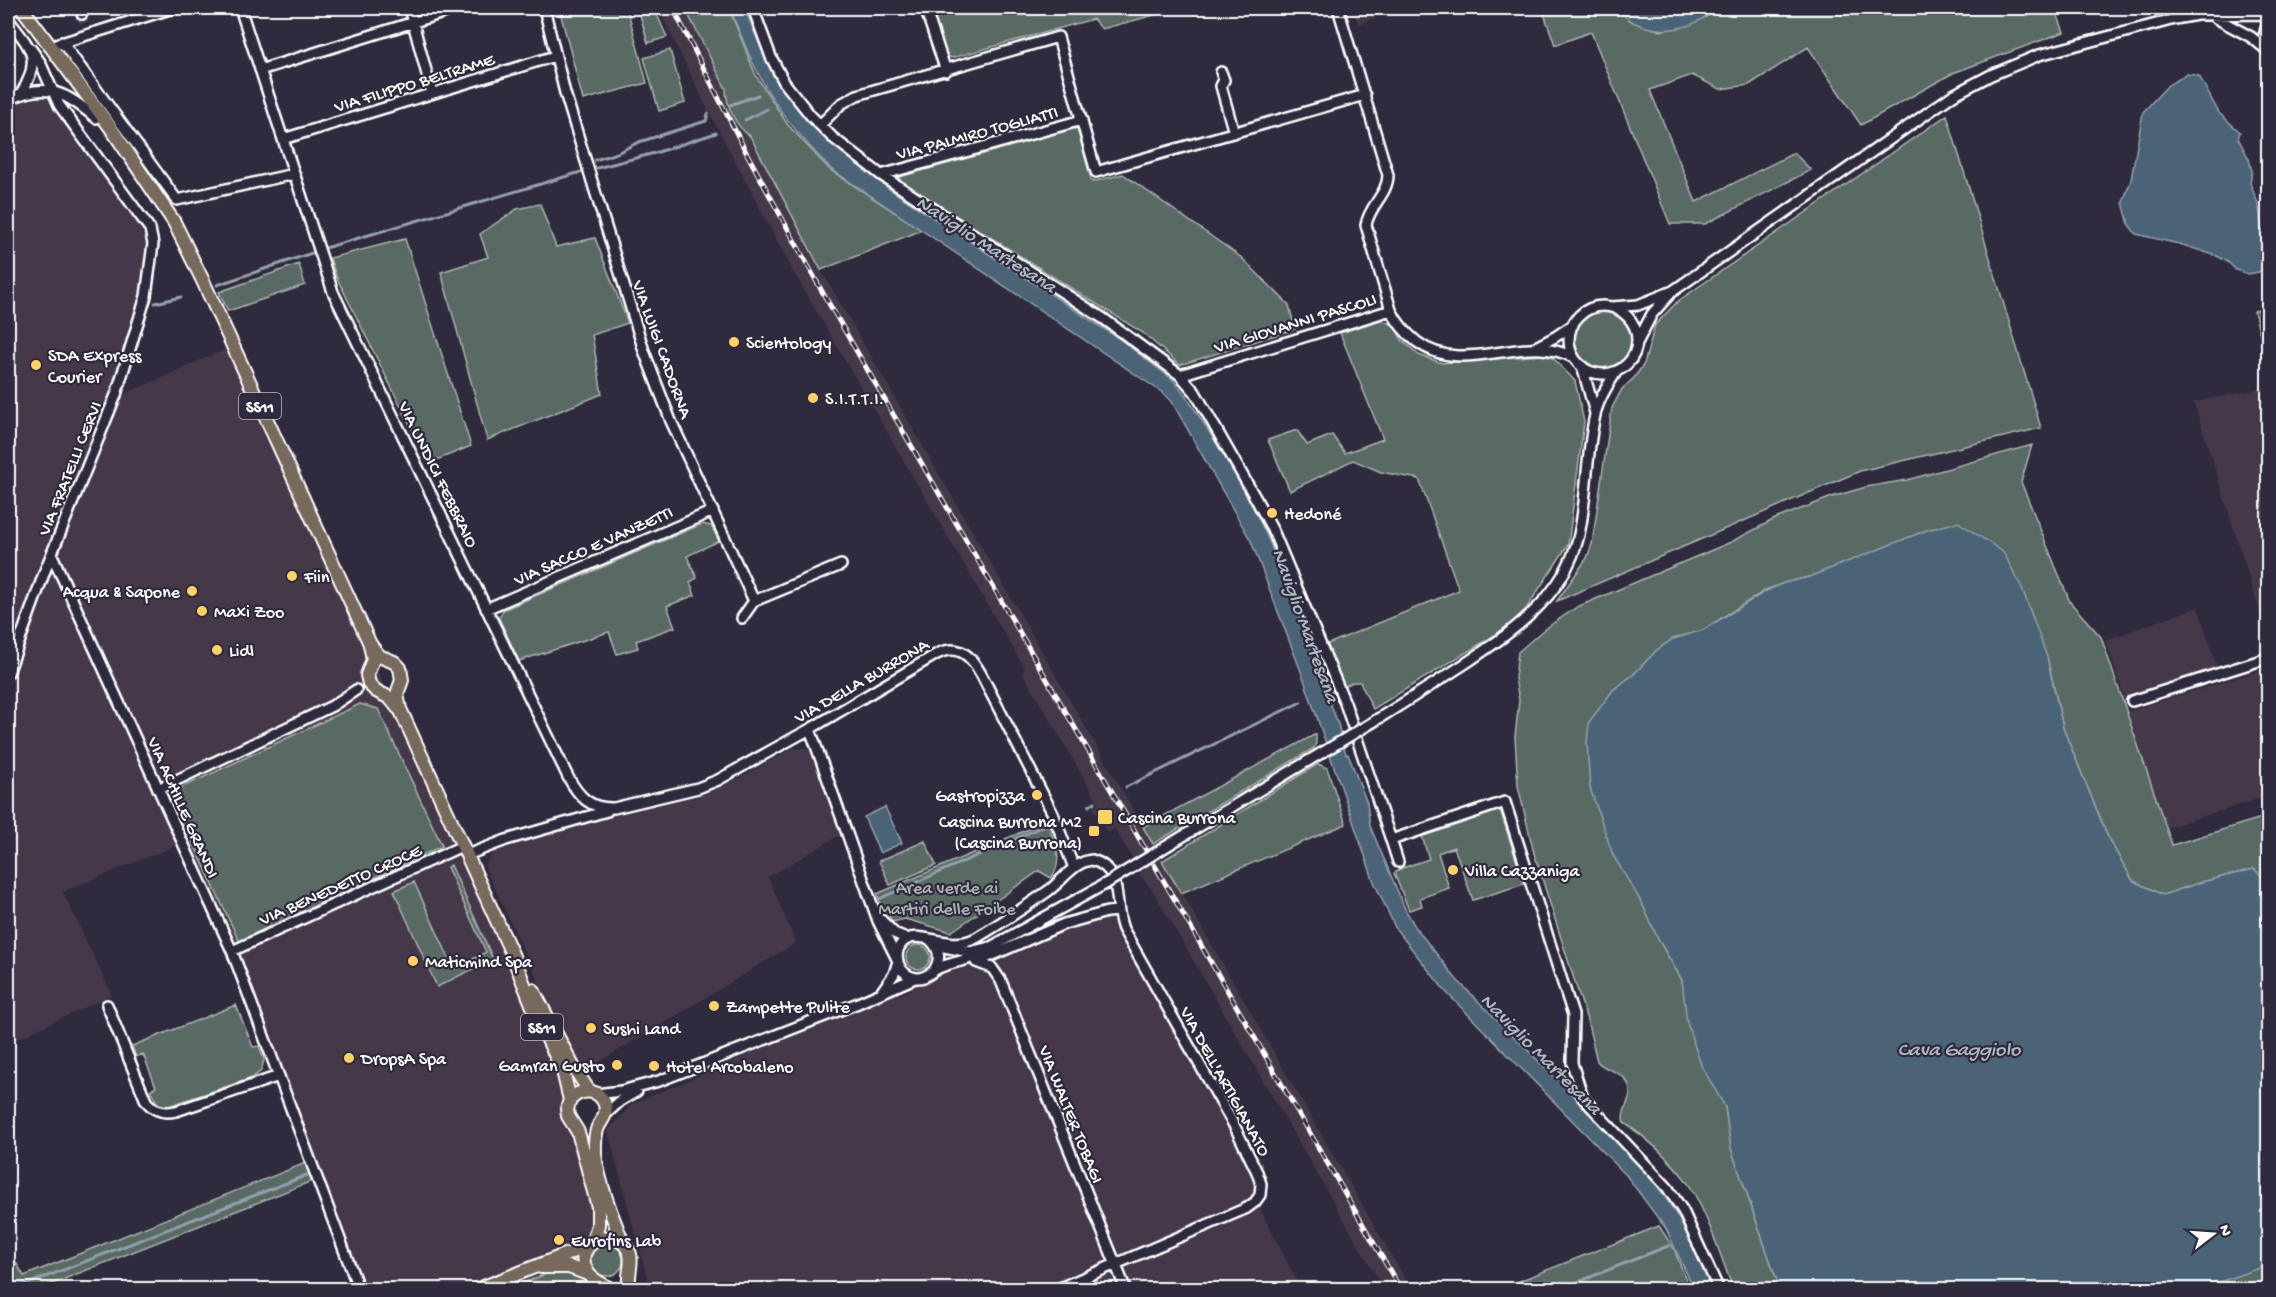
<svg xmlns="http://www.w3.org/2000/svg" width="2276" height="1297" font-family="'Gochi Hand',sans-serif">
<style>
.built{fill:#443949}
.green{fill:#586a63;stroke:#acb4b1;stroke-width:1.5}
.water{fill:#4c6376;stroke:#94a1ad;stroke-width:1.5}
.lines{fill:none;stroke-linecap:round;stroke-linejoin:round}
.stream{stroke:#94a1ad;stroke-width:3}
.minor-tunnel{stroke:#443f50;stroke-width:9;stroke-dasharray:9 4.5;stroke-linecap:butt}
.minor-casing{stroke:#fff;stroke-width:14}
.major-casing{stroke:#fff;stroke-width:16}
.minor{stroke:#2f2a3d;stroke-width:9}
.major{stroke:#77695c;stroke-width:12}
.rail-casing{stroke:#fff;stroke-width:5}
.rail{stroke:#2f2a3d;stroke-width:3;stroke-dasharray:9;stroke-linecap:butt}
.minor-bridge-casing{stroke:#fff;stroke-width:14;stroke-linecap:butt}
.minor-bridge{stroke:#2f2a3d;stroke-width:9}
.poi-dot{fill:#ffd166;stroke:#2f2a3d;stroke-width:2}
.labels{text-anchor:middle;stroke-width:4.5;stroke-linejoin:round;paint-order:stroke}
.shield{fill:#2f2a3d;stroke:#c1bfc5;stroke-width:1.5}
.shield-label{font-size:16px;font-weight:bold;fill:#fff}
.street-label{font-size:18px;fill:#fff;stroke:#2f2a3d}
.poi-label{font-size:18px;fill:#fff;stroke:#2f2a3d;text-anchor:start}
.park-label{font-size:18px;fill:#acb4b1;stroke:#2f2a3d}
.water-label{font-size:20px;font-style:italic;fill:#aeb9c1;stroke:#2f2a3d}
</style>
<rect width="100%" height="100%" fill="#2f2a3d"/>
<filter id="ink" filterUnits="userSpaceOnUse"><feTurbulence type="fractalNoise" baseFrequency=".0167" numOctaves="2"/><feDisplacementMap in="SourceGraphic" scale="12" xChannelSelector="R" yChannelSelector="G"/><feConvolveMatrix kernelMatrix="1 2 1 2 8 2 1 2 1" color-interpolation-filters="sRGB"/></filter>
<g filter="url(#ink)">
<path class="built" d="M658,8H685L726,90V100L741,130L750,136L821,270L1411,1289H1384L1153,891L1140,875L1141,873L1115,829L1107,833L1093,808L1099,804L1022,672L1025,669L793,271L705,104Z
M1351,8H1401L1359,24Z
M45,95L52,100L152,237L145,295L116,391L125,394L230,347L560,1072L573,1132L593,1207L594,1217L589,1236L584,1244L572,1249L462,1289H362L184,842L63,892L112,995L8,1043V103L22,96Z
M2268,387V638L2194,402Z
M2198,607L2217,667L2125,700L2106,640Z
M2268,668V796L2166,828L2128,711Z
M793,748H805L813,751L842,834L768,877L796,943L581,1073L484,865L498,847L611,814L700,796L734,781Z
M1122,906L1125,922L1262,1172L1265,1183L1258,1205L1301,1289H650L608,1131L632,1104L876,1000L891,994L899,995L909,991L936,972Z"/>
<path class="green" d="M559,8H627L647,83L583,100Z
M638,8H654L667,37L648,43Z
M685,8H729L756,76L788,125L830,170L922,230L821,270L750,136C736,127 726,106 726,89Z
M930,8H1181L1102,29L1093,19L952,58L947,56Z
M1542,8H1615L1631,21L1661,31L1706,17L1716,8H2055L2064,32L1953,73L1861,125L1808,47L1749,85L1720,89L1692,75L1650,90L1696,202L1794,153L1811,170L1705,224H1670L1591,32L1555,45Z
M670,50L685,103L659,111L644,58Z
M1947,115L2041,428L1860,471L1557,601L1587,558L1592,544L1612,408L1622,389L1634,378L1644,364L1655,325L1678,301Z
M1077,128L1092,182L1123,174L1242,258L1289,305L1295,329L1180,365L1143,333L896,178Z
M540,204L556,247L595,238L628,323L592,335L602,394L487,440L441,272L488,257L480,234L517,209Z
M405,239L471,446L429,463L336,276L330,258Z
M299,264L305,285L228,311L219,292Z
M2268,308V365L2254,311Z
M1575 340a28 28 0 1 1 56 0a28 28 0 1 1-56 0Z
M1381,320L1394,325L1402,340L1419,355L1442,363L1542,355L1553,358L1575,381L1584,422L1568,545L1526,609L1505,629L1373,709L1360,682H1353L1328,694L1314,654L1318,648L1459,590L1419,479L1381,472L1353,460L1290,491L1268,440L1297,430L1307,445L1332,435L1345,453L1383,439L1340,333Z
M2032,445L2021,482L2070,602L2101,637L2172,845L2268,816V882L2254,869L2202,882L2163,895L2133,881L2109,840L2063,728L2047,657L1809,577L1784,583L1766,590L1703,630L1673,639L1657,650L1633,675L1613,690L1643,905L1658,939L1682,980L1685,994L1716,1088L1725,1107L1731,1148L1780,1289H1733C1721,1257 1705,1206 1685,1179C1669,1159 1646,1137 1624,1123C1619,1108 1639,1095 1625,1079C1617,1070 1604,1070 1597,1061L1587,1020L1534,853L1518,786L1515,737L1519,700L1515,678L1518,652L1542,631L1577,607L1731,542L1775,519L1832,497L1866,487L1907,480Z
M702,524L711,526L719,541L687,556L697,578L690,582L695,595L667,606L675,627L636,641L638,648L617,654L609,632L519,661L499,618L503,610Z
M360,704L378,709L442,846L239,941L170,793Z
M1316,734V743L1314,748L1153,844L1143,827Z
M1318,764L1327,768L1346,824L1181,893L1162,861Z
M1499,807L1524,884L1473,900L1454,847L1438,853L1449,888L1420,898L1422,906L1409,910L1394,873L1402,868L1429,859L1421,833Z
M1047,821C1054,841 1065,860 1051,878L1039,871L951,932L905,919L893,922L881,904L877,894Z
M925,841L936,865L890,885L879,861Z
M451,865L493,959L437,987L394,891L414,882L454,969L486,952L447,867Z
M906 957a12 12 0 1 1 24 0a12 12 0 1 1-24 0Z
M236,1005L253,1047L259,1046L264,1060L261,1071L252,1078L168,1106L158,1104L150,1090L156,1087L143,1054L136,1057L132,1046Z
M308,1162L312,1181L39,1289H8V1249L24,1276Z
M1659,1226L1674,1249L1690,1289H1499Z
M591 1260a16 16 0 1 1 32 0a16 16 0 1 1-32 0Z
M2268,1265V1289H2197Z
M552,1272L572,1273L597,1289H547L546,1287L538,1289L503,1290Z"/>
<path class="water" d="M730,8H744L773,76L827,139L889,189L1118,338L1173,380L1184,393C1213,437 1243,484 1265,532C1285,576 1298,622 1319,665L1317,667L1338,724L1346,755L1348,754L1367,803L1370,826L1406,911L1416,928L1457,980L1631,1153C1670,1198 1690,1235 1713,1289H1694L1666,1229L1626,1175L1446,992L1396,929L1374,882L1302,674L1251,541L1172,402L1163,393L831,169C804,141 778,112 760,77C748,55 739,31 730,8Z
M1615,8H1716C1694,30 1662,36 1633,22C1626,19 1622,12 1615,8Z
M2187,74L2199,76L2219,113L2240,132L2238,138L2249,159L2252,171L2250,183L2259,206L2261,229L2268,238V262L2259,272L2248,274L2236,270L2228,262L2217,256L2183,245L2136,234L2129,225L2123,202L2131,180L2143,112L2168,85Z
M1958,522L2003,552L2022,588L2047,657L2063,728L2109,840L2133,881L2163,895L2202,882L2254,869L2268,882V1265L2197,1290L1780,1289L1731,1148L1725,1107L1701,1065L1687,1023L1682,980L1658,939L1643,905L1613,855L1590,788L1587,743L1589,722L1613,690L1633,675L1657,650L1673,639L1703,630L1766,591L1784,583L1809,577L1927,530Z
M885,807L902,843L880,853L864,817Z"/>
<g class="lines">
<path class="stream" d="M730,105L758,95
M745,120L767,109
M595,160L617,153L639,142L706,121L708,114
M597,168L655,153L716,133
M325,248L581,172
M217,285L312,253
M155,303L181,297
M1126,787L1301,702
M1089,806L1095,802
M879,899L1048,824
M12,1290L307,1175
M1558,1290L1668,1246"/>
<path class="minor-tunnel" d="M82,14L88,33"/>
<defs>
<path id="minor" d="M81,8L82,14
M240,8L333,292L568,777C579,797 590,809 614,808L698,788L718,780L810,729L937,654C959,643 971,656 981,674L1053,814L1074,868
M409,8L432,93
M544,8L565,93L644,351L671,421L754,601
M753,8L771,57L784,82L811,116L832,137L881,175L1104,319L1180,375L1195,392L1256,499L1274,533L1345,703L1391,840L1505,802L1573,1015L1572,1063L1583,1098L1667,1187L1683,1211L1719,1290
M925,8L946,71
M2214,17L2251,37L2267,50
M8,19C30,48 43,57 21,94
M62,42L177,200L294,174
M58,44L173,8
M2267,51L2264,36L2268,21
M260,70L459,8
M1221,72L1224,80L1221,86L1234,133
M8,100C46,81 65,92 96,118
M820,125L841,104L857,95L1058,37L1096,172L1365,95
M283,139L555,56
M881,175L1082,120
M1569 340a34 34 0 1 1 68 0a34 34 0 1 1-68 0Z
M1612,307L1638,305L1673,291L1953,95L1991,75L2039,55L2175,19L2197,15L2268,14
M1391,310C1397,323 1407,334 1417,342C1465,378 1525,330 1574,358
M1637,343L1652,314L1669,295
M1534,348L1555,337L1573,325
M1582,366L1595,413
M1180,375L1391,310L1366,225C1369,206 1388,194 1388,175L1338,8
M52,555L232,951L359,1290
M754,601L841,565
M486,609L713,511
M742,618L754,601
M8,673L46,568L116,395L146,296L153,244L150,229L59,105L40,62L31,49
M2132,701L2268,658
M1373,722C1405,702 1437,682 1469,661C1520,626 1571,591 1581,524C1587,488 1587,451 1595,415C1598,400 1608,384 1617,371
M810,729L878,921L897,959
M158,789L332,706L356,690
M1391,840L1398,862
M1170,844L1308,761
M467,855L506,840L607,811
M881,920L894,933L908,939
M930,940C940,949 941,959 934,970
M944,947L970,952L991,947L1107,883
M991,947C976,960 959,960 941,967C932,970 927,979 916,978C909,977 902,972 899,965C896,957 897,949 902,943C917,926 948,953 976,938C1000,924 1025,907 1048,891C1062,881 1075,861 1092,860C1125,870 1113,905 1123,929L1235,1127L1257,1172L1261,1184L1260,1195L1255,1202L1247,1208L1055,1290
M232,951L462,846
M976,962L992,968L1001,981L1126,1290
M977,962L1064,924L1107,912L1118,911
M882,991L894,974L898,961
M107,1005L146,1101C154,1111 163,1114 176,1111L279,1076
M596,1094L621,1091L659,1081L858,1003L915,978
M606,1114L620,1101L637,1091"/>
<path id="major" d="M22,8L111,128L174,222L203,281L370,644L379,656L394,662L400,668L402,680L397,694L400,709L512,954L537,1017L563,1071L570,1100L567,1109L568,1116L578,1132L598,1207V1225L593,1241
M370,645L373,659L367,675L369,684L376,691L390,698L398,708
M533,990L574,1068L589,1091
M570,1100C580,1089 597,1088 604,1102C609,1113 602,1119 598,1127C594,1136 595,1145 595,1154C598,1180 611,1214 621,1238C623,1244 628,1247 630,1254C633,1265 626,1276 630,1290
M541,1267H569L588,1274
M476,1290L588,1246
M611,1290C604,1283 593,1282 588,1273C572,1250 601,1228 622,1242"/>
</defs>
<use href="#minor" class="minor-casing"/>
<use href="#major" class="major-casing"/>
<use href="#minor" class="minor"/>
<use href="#major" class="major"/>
<defs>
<path id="rail" d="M673,8L746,152L824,295L1401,1290"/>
</defs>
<use href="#rail" class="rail-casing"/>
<use href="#rail" class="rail"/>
<defs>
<path id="minor-bridge" d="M1308,761L1373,722
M1107,883L1170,844"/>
</defs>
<use href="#minor-bridge" class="minor-bridge-casing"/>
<use href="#minor-bridge" class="minor-bridge"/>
</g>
</g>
<g class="poi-dot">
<circle cx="734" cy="342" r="6"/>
<circle cx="36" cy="365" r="6"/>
<circle cx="813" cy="398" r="6"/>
<circle cx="1272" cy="513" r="6"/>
<circle cx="292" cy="576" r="6"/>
<circle cx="192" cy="591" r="6"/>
<circle cx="202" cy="611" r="6"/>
<circle cx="217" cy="650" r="6"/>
<circle cx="1037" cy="795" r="6"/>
<rect x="1097" y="809" width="16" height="16" rx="3"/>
<rect x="1088" y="825" width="12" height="12" rx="3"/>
<circle cx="1453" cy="870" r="6"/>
<circle cx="413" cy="961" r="6"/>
<circle cx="714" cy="1006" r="6"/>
<circle cx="591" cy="1028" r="6"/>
<circle cx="349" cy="1058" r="6"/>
<circle cx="617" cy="1065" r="6"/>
<circle cx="654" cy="1066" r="6"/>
<circle cx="559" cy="1240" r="6"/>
</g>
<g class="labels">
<g class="shield">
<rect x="239" y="393" width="42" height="26" rx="4.5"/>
<rect x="521" y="1014" width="42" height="26" rx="4.5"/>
</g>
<g class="shield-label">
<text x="260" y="412">SS11</text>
<text x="542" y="1033">SS11</text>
</g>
<g class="street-label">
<text transform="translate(414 82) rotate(-17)" y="6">VIA FILIPPO BELTRAME</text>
<text transform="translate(977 132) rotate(-15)" y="6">VIA PALMIRO TOGLIATTI</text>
<text transform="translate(1295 322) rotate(-17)" y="6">VIA GIOVANNI PASCOLI</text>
<text transform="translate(663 349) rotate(70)" y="6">VIA LUIGI CADORNA</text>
<text transform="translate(69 468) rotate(-68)" y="6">VIA FRATELLI CERVI</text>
<text transform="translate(439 474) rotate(64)" y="6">VIA UNDICI FEBBRAIO</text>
<text transform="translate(593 545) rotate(-24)" y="6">VIA SACCO E VANZETTI</text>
<text transform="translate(861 680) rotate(-30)" y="6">VIA DELLA BURRONA</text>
<text transform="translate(184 807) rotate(66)" y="6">VIA ACHILLE GRANDI</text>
<text transform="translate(340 884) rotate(-24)" y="6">VIA BENEDETTO CROCE</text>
<text transform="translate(1226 1081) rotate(61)" y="6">VIA DELL'ARTIGIANATO</text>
<text transform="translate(1072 1114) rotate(68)" y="6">VIA WALTER TOBAGI</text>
</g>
<g class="poi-label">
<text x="746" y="348">Scientology</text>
<text x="48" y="361">SDA Express<tspan x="48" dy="21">Courier</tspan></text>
<text x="825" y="404">S.I.T.T.I.</text>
<text x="1284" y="519">Hedoné</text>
<text x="304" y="582">Fiin</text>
<text x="180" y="597" text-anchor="end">Acqua &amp; Sapone</text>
<text x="214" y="617">Maxi Zoo</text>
<text x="229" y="656">Lidl</text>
<text x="1025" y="801" text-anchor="end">Gastropizza</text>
<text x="1118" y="823">Cascina Burrona</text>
<text x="1082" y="827" text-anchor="end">Cascina Burrona M2<tspan x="1082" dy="21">(Cascina Burrona)</tspan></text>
<text x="1465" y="876">Villa Cazzaniga</text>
<text x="425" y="967">Maticmind Spa</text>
<text x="726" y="1012">Zampette Pulite</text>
<text x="603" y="1034">Sushi Land</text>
<text x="361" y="1064">DropsA Spa</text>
<text x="605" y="1071" text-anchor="end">Gamran Gusto</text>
<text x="666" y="1072">Hotel Arcobaleno</text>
<text x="571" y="1246">Eurofins Lab</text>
</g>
<g class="park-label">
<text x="947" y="893">Area verde ai<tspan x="947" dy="21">Martiri delle Foibe</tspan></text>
</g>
<g class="water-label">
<text transform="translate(987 243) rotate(33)" y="7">Naviglio Martesana</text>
<text transform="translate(1307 625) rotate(70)" y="7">Naviglio Martesana</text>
<text x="1959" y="1055">Cava Gaggiolo</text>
<text transform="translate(1542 1053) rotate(45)" y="7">Naviglio Martesana</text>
</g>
</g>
<rect width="2276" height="1297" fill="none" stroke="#2f2a3d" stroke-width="30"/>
<rect x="15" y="15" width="2246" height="1267" fill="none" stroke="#fff" stroke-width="2" filter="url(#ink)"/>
<g transform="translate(2213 1234) rotate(73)" stroke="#2f2a3d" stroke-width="4.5" paint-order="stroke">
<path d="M0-4.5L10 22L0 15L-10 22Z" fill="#ffffff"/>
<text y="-9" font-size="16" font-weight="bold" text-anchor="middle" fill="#ffffff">N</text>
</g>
</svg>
